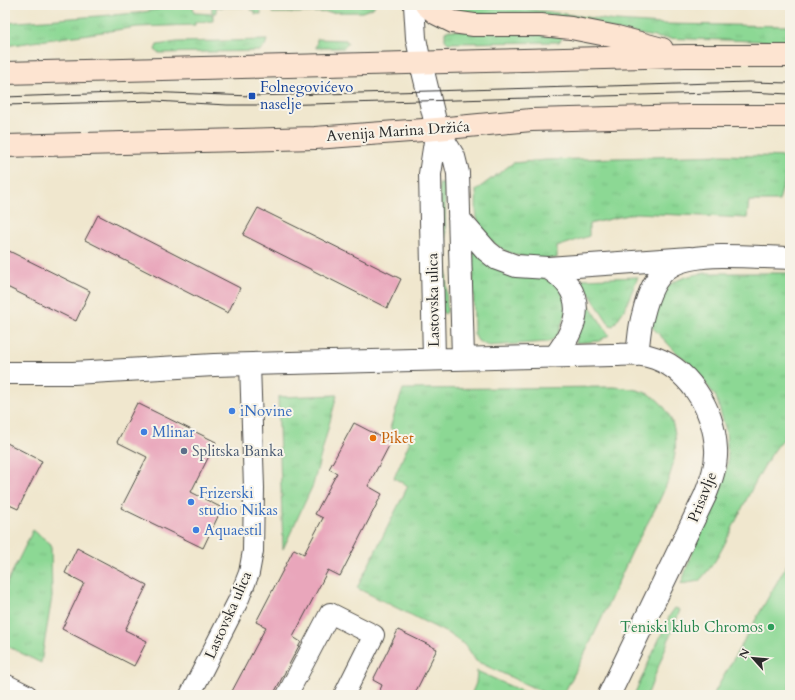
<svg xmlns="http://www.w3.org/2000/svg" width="795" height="700" font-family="Cardo,serif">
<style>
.grass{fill:url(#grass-tufts);stroke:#5c8260}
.garden{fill:#8cd894;stroke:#5c8260}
.building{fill:#e9a6bb}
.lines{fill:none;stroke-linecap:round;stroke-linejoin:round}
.minor-casing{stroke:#494743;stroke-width:22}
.tertiary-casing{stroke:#494743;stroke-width:24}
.secondary-casing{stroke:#494743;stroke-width:24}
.minor{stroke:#fff;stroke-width:20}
.tertiary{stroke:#fff;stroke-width:22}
.secondary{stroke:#fde4d1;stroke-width:22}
.tram{stroke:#2b2b2b;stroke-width:1}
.transit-dot{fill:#1a4fb4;stroke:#f7f3e8;stroke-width:1.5}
.shop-dot{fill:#3f7fe0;stroke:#f7f3e8;stroke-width:1.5}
.food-dot{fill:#e8710a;stroke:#f7f3e8;stroke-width:1.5}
.service-dot{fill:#5c6f8a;stroke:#f7f3e8;stroke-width:1.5}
.leisure-dot{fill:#2e9e5b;stroke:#f7f3e8;stroke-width:1.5}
.labels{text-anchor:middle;stroke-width:4;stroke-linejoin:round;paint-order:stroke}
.transit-label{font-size:15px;fill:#164399;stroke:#f7f3e8;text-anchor:start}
.street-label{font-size:15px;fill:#2b2b2b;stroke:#f7f3e8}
.shop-label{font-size:15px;fill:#366cbe;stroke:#f7f3e8;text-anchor:start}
.food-label{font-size:15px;fill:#c56008;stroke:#f7f3e8;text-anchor:start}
.service-label{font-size:15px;fill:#4e5e75;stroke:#f7f3e8;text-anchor:start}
.leisure-label{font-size:15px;fill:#27864d;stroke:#f7f3e8;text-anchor:end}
</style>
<defs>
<pattern id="grass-tufts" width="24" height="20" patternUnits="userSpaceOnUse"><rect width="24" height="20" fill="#8cd894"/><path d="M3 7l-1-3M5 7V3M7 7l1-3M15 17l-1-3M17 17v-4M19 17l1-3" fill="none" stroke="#79ba80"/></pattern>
</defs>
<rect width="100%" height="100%" fill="#f7f3e8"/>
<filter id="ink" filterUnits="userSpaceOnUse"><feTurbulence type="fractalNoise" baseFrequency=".025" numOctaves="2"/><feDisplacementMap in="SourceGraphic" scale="8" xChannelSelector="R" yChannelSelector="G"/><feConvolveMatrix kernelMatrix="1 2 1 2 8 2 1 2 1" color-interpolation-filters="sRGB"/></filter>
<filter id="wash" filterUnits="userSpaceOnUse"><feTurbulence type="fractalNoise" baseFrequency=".012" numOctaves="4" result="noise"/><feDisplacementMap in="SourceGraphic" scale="16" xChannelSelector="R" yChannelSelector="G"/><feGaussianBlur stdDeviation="0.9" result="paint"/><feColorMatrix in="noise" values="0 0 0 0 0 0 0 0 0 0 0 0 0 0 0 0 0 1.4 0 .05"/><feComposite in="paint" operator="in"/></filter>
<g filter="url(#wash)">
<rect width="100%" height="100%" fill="#f0e7ce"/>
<path class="grass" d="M181,5H193L194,13L213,14V21L195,22V25L137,27L5,46V23L138,13Z
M212,5H260L261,14H255V11L251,10L250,7H216V13H212Z
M272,5H375L373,8L362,12L272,13Z
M451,5H499L616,21L663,24L790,26V42L660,38L541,16L470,14L457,11Z
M449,30L562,36V39L559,42L452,43H448L445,40V32Z
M317,39L346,40L348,43L344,48H316Z
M267,40L265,46L259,51L159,53L155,50L157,45L177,42Z
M723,155L790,157V174L786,175L779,201H749L747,218L636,213L589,224V236L557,247V258C526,263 488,252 477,218C475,210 477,199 476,190L513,163L546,160Z
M439,184H445L447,312L445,314L442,312Z
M475,250L541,276L559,286L568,306L557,337L548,342L488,346L478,341L474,334L473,252Z
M706,273H790V434C767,447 734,529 718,556C713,565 706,573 699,581L681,584L694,548L718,493L728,464L726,431L716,397L693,367L675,351L652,327C652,290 672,277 706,273Z
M638,277L624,310L613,326L610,325L582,283V279Z
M582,294L609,335L599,341L576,343Z
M614,387C639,389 657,392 669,415C692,460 649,516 630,556C609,603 588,650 563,695H549L476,661L467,647L453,636L357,588L408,486L394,478L410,441L390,428L403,389Z
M337,395L313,485L283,549L278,397Z
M33,530L51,544L52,597L41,663L5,645V587Z
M675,608L680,610L649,691L646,695H634L670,615Z
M477,671L530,695H471L476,683Z"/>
<path class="garden" d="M790,559V695H713Z"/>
<g id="blocks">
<path class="building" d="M258,208L401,279L387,308L243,235Z
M98,215L240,288L228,313L85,240Z
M5,249L90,291L76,321L5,286Z
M137,403L216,442L191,492L222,508L203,548L121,508L147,457L117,442Z
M354,423L391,442L368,486L382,494L340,576L328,570L293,637L301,642L273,695H230L266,627L256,622L294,549L304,554L323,518L315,514L337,473L329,469Z
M5,442L42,461L18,509L5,503Z
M77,548L147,585L125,630L147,641L134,666L62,629L84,583L65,573Z
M398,630L437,649L414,695H378L382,685L373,680Z"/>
</g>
</g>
<g filter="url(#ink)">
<use href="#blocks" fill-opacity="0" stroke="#494743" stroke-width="1"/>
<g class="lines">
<defs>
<path id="minor" d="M414,5L416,38L421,63
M5,684L27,695
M190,695L238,601L249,573L253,551L254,488L250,364
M287,695L330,613L374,635L344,695"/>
<path id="tertiary" d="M421,63L437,129L454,157L458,173L463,358
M459,219L487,251L497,259L516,266L548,268L690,258
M548,268C588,292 580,324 555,356
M637,355C639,342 639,328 643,315C655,265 674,257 722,256C745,256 767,257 790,258
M434,359L430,174L437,129
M5,373H73L214,365L611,355C623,355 636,353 648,356C688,366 714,409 716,449C717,465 711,481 705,496L609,695"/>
<path id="secondary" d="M426,5L437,14L453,22L474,25H541L571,28L617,37L662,49
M5,73L685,56H790
M5,146L315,138L437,129L531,120L691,116H790"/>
</defs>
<use href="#minor" class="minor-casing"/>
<use href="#tertiary" class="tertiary-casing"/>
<use href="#secondary" class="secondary-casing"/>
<use href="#minor" class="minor"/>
<use href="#tertiary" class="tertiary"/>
<use href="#secondary" class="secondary"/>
<path class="tram" d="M5,97L144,92L252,96L750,82L790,83
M5,105L155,101L227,105H274L748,92L790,94"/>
</g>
</g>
<rect class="transit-dot" x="248" y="92" width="8" height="8" rx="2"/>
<g class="shop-dot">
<circle cx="232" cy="411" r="4"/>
<circle cx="144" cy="432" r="4"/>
<circle cx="191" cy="502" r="4"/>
<circle cx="196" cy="530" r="4"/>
</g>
<circle class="food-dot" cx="373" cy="438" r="4"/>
<circle class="service-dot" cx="184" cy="451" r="4"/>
<circle class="leisure-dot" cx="771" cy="627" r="4"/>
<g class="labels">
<g class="transit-label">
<text x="260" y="92">Folnegovićevo<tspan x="260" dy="17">naselje</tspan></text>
</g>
<g class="street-label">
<text transform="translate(398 131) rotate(-4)" y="5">Avenija Marina Držića</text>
<text transform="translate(433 300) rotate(-91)" y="5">Lastovska ulica</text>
<text transform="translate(702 497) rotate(-68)" y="5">Prisavlje</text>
<text transform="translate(228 615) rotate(-66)" y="5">Lastovska ulica</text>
</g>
<g class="shop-label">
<text x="240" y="416">iNovine</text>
<text x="152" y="437">Mlinar</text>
<text x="199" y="498">Frizerski<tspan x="199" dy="17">studio Nikas</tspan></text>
<text x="204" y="535">Aquaestil</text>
</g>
<g class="food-label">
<text x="381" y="443">Piket</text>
</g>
<g class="service-label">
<text x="192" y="456">Splitska Banka</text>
</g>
<g class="leisure-label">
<text x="763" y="632">Teniski klub Chromos</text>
</g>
</g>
<rect width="795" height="700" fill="none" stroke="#f7f3e8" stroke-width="20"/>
<g transform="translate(753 658) rotate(297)" stroke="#f7f3e8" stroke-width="3" paint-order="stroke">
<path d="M0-3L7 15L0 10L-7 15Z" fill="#2b2b2b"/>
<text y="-6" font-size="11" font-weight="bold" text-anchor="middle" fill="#2b2b2b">N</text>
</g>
</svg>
